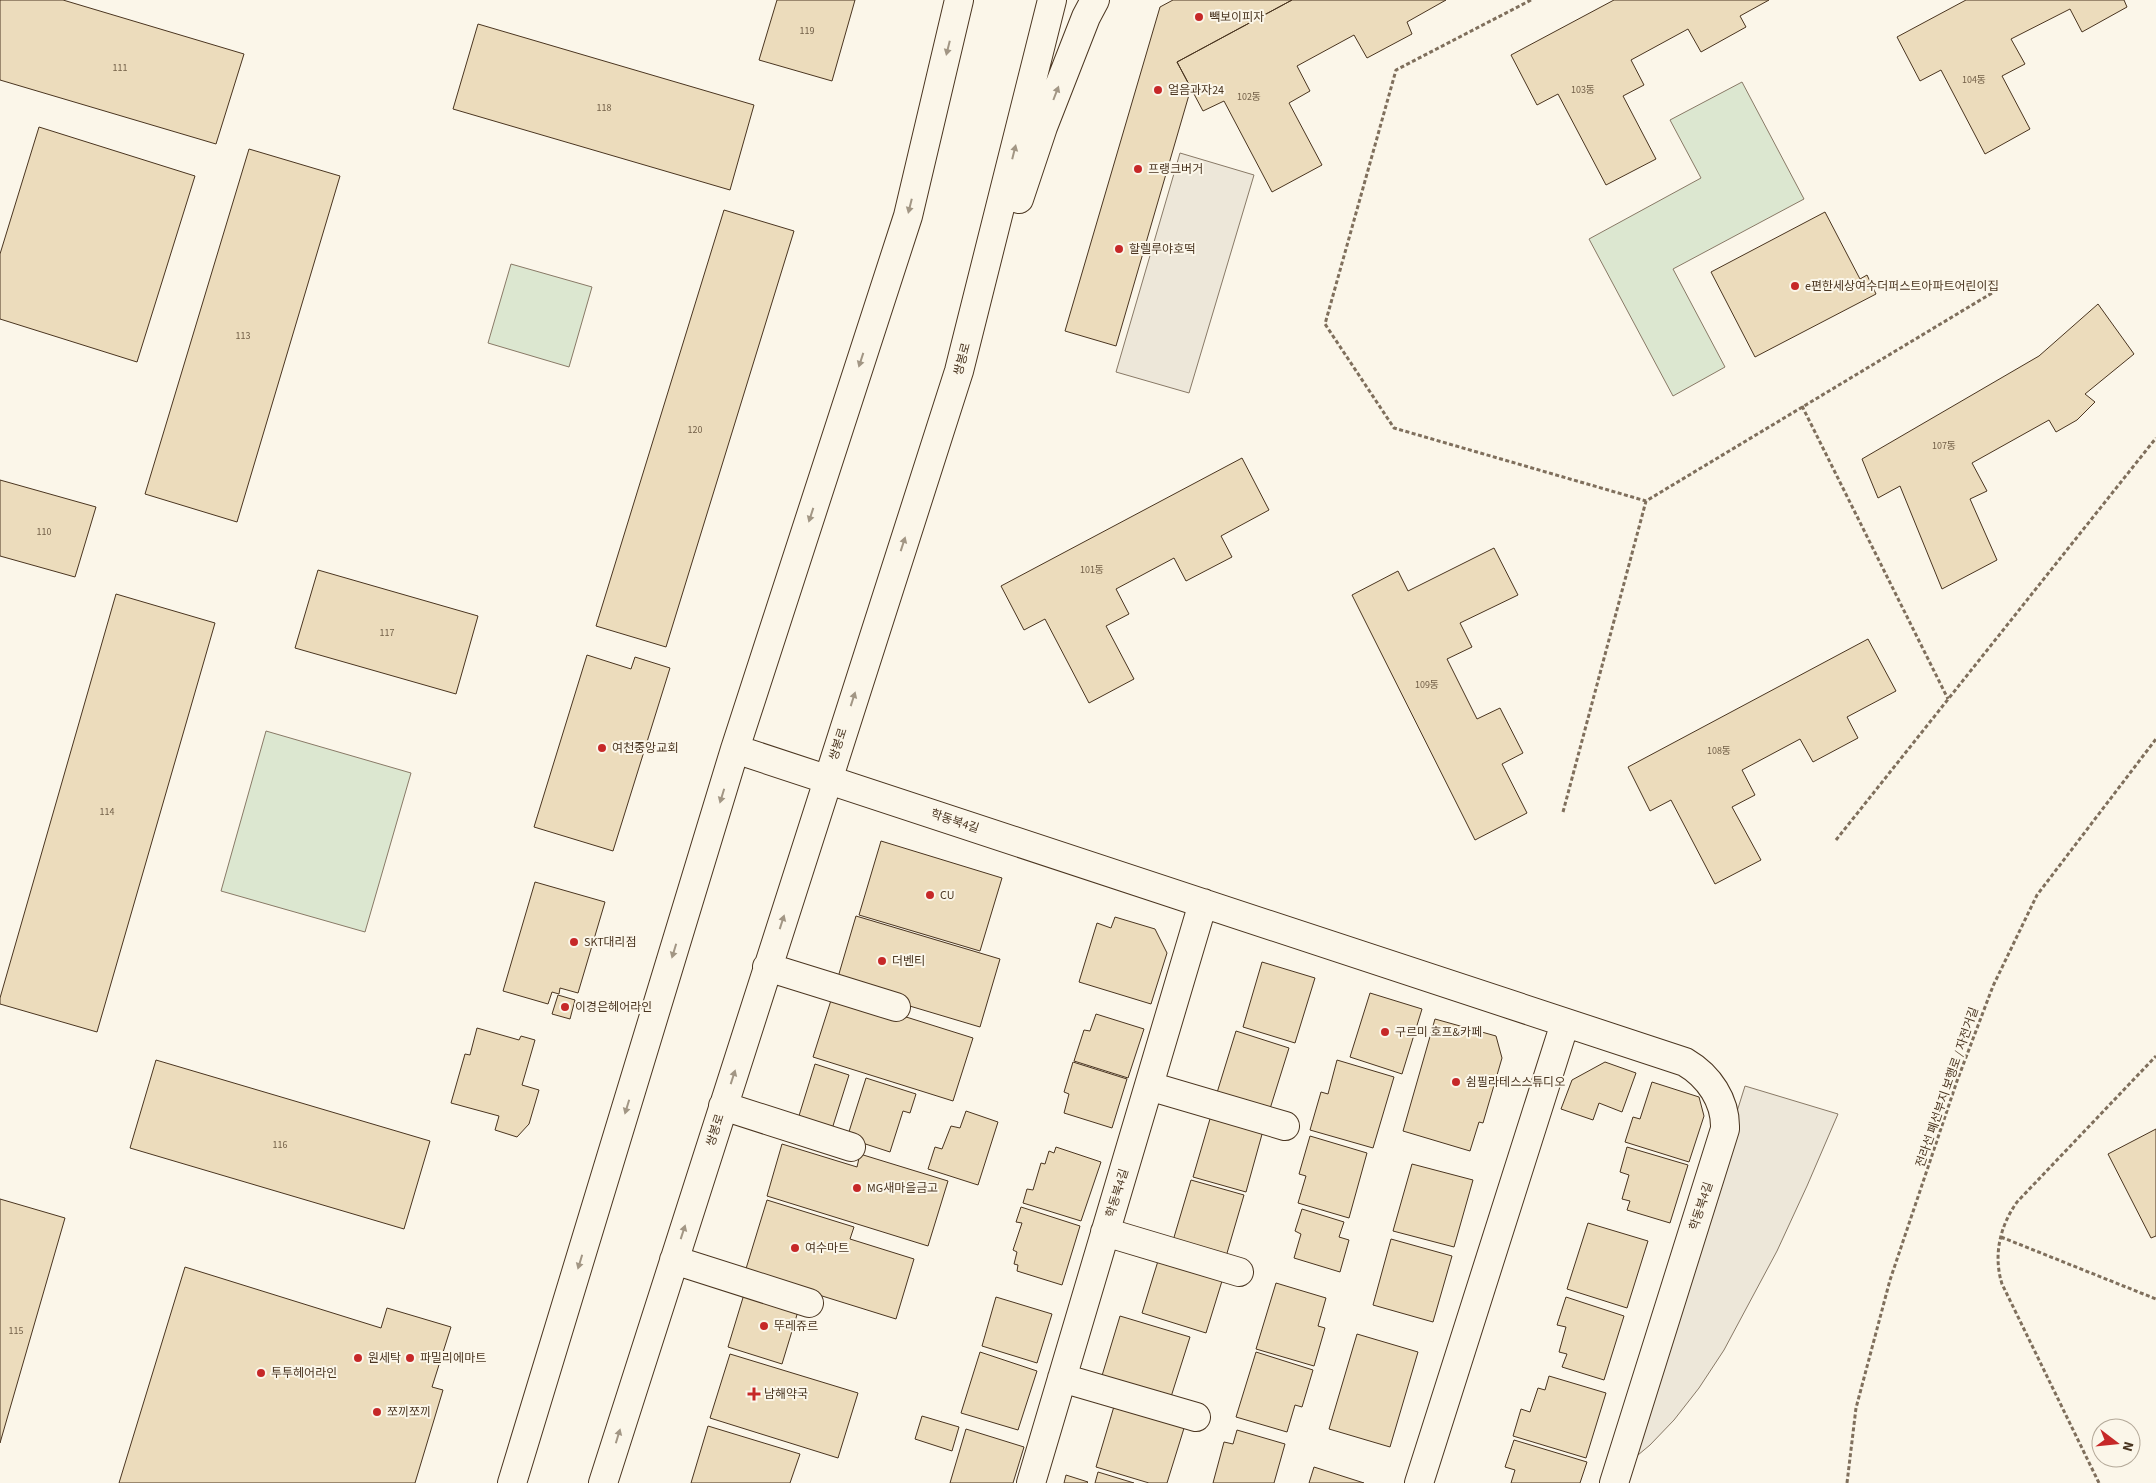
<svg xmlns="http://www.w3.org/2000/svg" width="2156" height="1483" font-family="'Source Sans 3','Noto Sans KR',sans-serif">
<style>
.green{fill:#dce7d0;stroke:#887966}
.parking{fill:#ede7d9;stroke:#887966}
.building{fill:#ecdcbc;stroke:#4a3520}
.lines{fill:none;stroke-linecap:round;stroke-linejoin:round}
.minor-casing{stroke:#4a3520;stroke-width:30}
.path{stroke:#7f6f5c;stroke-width:3;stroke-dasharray:4 2.5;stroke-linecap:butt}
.minor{stroke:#fbf6e9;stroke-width:28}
.oneway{fill:#a29684}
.poi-dot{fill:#c62828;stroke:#fbf6e9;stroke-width:2}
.labels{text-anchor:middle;stroke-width:4;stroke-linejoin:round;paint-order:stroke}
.number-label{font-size:10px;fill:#725f47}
.poi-label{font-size:12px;fill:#4a3520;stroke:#fbf6e9;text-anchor:start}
.street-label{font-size:12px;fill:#4a3520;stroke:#fbf6e9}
</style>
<rect width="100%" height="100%" fill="#fbf6e9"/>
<path class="green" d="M1742,82L1804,199L1673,269L1725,367L1673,396L1589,239L1701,178L1670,120Z
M511,264L592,287L569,367L488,343Z
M266,731L411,773L365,932L221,891Z"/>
<path class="parking" d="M1180,153L1254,175L1189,393L1116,372Z
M1745,1086L1838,1114L1807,1186L1777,1251L1724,1350L1699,1388L1674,1420L1650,1445L1626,1465Z"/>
<path class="building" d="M0,0H63L244,54L216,144L0,80Z
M777,0H855L832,81L759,60Z
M1173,0H1292L1177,62L1191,88L1116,346L1065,331L1160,7Z
M1292,0H1446L1407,22L1412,34L1367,58L1354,35L1297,66L1310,91L1289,103L1322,165L1272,192L1224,101L1203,111L1177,62Z
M1614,0H1769L1740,16L1746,27L1701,52L1688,29L1631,60L1644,85L1623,96L1656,159L1606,185L1558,94L1537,105L1511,55Z
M1966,0H2124L2127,7L2082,32L2070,9L2011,39L2025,64L2002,76L2030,129L1985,154L1941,70L1920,81L1897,37Z
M478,24L754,105L730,190L453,109Z
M39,127L195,176L137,362L0,319V254Z
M249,149L340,176L237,522L145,494Z
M724,210L794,231L666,647L596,626Z
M1825,212L1860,279L1867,275L1876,294L1755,357L1711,272Z
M2098,304L2134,354L2085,394L2095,402L2077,420L2056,432L2049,420L1972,463L1987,491L1970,499L1997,560L1942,589L1900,486L1878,498L1862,459L2039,356Z
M1242,458L1269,510L1221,536L1232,557L1186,581L1174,558L1116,589L1129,614L1106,626L1134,679L1089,703L1045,619L1024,630L1001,586Z
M0,480L96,507L75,577L0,556Z
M1494,548L1518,595L1460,623L1472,647L1447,659L1477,719L1500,708L1523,753L1502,764L1527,813L1475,840L1352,595L1398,571L1408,591Z
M318,570L478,616L456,694L295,648Z
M116,594L215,623L97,1032L0,1004V998Z
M1868,639L1896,691L1847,717L1858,738L1813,762L1800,739L1742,770L1755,795L1732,807L1761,860L1715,884L1671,800L1650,811L1628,767Z
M587,655L631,669L635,657L670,668L613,851L534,827Z
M881,841L1002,878L980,951L859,915Z
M535,882L605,902L578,993L560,988L559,994L552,992L548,1004L503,991Z
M856,916L1000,959L980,1027L836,984Z
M1115,917L1155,929L1167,953L1151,1004L1079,982L1097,923L1111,928Z
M1262,962L1315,978L1295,1043L1243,1027Z
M1370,993L1422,1009L1402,1074L1350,1057Z
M833,994L973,1038L953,1101L813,1057Z
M558,995L575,1000L570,1019L552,1014Z
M1096,1014L1144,1029L1128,1078L1074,1061L1084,1030L1090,1031Z
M1435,1019L1496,1036L1502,1058L1483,1123L1479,1122L1470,1151L1403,1131Z
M477,1028L519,1040L521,1036L535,1040L522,1085L539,1090L529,1124L517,1137L495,1130L499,1116L451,1103L465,1054L470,1055Z
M1236,1031L1289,1048L1269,1112L1216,1096Z
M156,1060L430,1141L404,1229L130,1148Z
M1337,1060L1394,1077L1373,1148L1310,1130L1321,1092L1328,1094Z
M1073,1062L1127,1079L1112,1128L1064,1113L1069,1094L1064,1092Z
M1605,1062L1636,1073L1622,1112L1599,1103L1593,1120L1561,1109L1572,1080Z
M815,1064L849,1075L832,1129L798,1119Z
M866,1078L916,1094L910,1113L903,1111L890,1152L847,1138Z
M1652,1082L1699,1097L1704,1116L1689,1162L1625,1142L1633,1117L1640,1119Z
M966,1111L998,1122L978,1185L928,1169L935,1147L942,1149L951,1126L960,1128Z
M1212,1112L1264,1127L1246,1192L1193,1177Z
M2156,1129V1236L2151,1238L2108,1154Z
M1310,1136L1367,1153L1349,1218L1298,1203L1306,1176L1299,1174Z
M782,1144L857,1167L860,1154L948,1181L928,1246L767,1196Z
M1056,1147L1101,1162L1081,1221L1023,1203L1027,1189L1033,1190L1041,1163L1045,1164L1049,1151L1054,1153Z
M1627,1147L1688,1165L1670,1223L1627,1210L1630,1201L1622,1199L1629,1175L1620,1172Z
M1412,1164L1473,1180L1454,1247L1393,1231Z
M1191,1180L1244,1195L1225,1260L1172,1244Z
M0,1199L65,1218L0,1443Z
M767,1200L854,1227L850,1239L914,1259L896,1319L745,1272Z
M1021,1207L1080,1226L1062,1285L1017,1271L1018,1265L1014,1264L1017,1252L1013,1250L1022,1223L1016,1222Z
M1302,1209L1344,1222L1339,1237L1349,1240L1340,1272L1294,1258L1301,1234L1295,1231Z
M1588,1223L1648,1241L1627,1308L1567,1289Z
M1391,1239L1452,1256L1433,1322L1373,1305Z
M1158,1261L1222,1281L1206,1333L1142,1313Z
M185,1267L381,1328L387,1308L451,1327L432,1387L443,1390L415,1483H119Z
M1276,1283L1326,1298L1318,1326L1325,1328L1314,1366L1256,1349Z
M745,1291L799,1308L782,1364L728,1347Z
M996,1297L1052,1314L1037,1363L982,1346Z
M1566,1297L1624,1316L1604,1380L1562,1367L1567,1354L1559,1352L1566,1327L1557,1325Z
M1120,1316L1190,1337L1170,1400L1101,1379Z
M1357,1334L1418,1352L1390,1447L1329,1429Z
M980,1352L1037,1371L1018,1430L961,1413Z
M1256,1352L1313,1370L1302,1407L1295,1405L1287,1432L1236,1417Z
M730,1354L858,1393L838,1458L710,1418Z
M1549,1376L1606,1393L1586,1458L1513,1436L1521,1409L1530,1412L1538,1388L1545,1390Z
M1115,1403L1185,1425L1167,1483H1149L1096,1467Z
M922,1416L959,1427L952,1451L915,1439Z
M708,1426L800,1454L790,1483H691Z
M966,1429L1024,1447L1013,1483H950Z
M1237,1430L1285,1444L1274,1483H1213L1224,1442L1233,1444Z
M1514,1440L1587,1462L1580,1483H1511L1515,1470L1505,1467Z
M1314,1467L1364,1483H1309Z
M1098,1472L1134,1483H1095Z
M1066,1475L1088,1482L1087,1483H1064Z"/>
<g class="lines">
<defs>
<path id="minor" d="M1019,199L1043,127L1086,17L1095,0
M735,749L1685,1062C1709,1076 1726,1101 1725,1129L1614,1483
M767,967L896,1007
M1149,1086L1285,1126
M723,1106L851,1147
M1105,1232L1239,1272
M674,1260L809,1303
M1062,1378L1196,1417
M512,1483L735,749L908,216L959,0
M603,1483L959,371L1052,0
M1031,1483L1203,903
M1419,1483L1565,1023"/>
</defs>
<use href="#minor" class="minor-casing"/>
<path class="path" d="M1531,0L1396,70L1325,324L1394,428L1646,501L1992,293
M1802,406L1948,699
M1563,812L1646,501
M1836,840L2156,438
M2001,1237L2156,1299
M1847,1483L1856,1408L1890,1280L1957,1081L1993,986L2037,895L2156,739
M2099,1483L2002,1284C1993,1255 2000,1226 2017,1202L2156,1056"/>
<use href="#minor" class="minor"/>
</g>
<defs><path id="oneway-solid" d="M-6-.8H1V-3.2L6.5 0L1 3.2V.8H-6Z" transform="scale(1.25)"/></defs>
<g class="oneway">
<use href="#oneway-solid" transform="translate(948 48) rotate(104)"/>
<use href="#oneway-solid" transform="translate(1056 93) rotate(-69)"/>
<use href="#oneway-solid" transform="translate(1014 152) rotate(-76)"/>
<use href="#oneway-solid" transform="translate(910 206) rotate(104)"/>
<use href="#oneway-solid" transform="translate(861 360) rotate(108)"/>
<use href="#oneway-solid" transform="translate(811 515) rotate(108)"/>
<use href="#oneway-solid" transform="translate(903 544) rotate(-72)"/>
<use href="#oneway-solid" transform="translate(853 699) rotate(-72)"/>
<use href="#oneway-solid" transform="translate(722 796) rotate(107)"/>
<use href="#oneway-solid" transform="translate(782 922) rotate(-72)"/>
<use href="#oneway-solid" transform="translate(674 951) rotate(107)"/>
<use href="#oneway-solid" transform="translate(733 1077) rotate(-72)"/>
<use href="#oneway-solid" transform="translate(627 1107) rotate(107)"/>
<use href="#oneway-solid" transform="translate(683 1232) rotate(-72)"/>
<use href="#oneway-solid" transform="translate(580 1262) rotate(107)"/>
<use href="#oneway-solid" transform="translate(618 1436) rotate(-73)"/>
</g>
<g class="poi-dot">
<circle cx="1199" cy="17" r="5"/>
<circle cx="1158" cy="90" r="5"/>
<circle cx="1138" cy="169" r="5"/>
<circle cx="1119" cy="249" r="5"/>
<circle cx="1795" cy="286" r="5"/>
<circle cx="602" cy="748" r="5"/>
<circle cx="930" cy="895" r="5"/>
<circle cx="574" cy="942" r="5"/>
<circle cx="882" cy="961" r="5"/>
<circle cx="565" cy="1007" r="5"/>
<circle cx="1385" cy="1032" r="5"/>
<circle cx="1456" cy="1082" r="5"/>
<circle cx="857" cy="1188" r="5"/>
<circle cx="795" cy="1248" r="5"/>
<circle cx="764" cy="1326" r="5"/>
<circle cx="358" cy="1358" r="5"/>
<circle cx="410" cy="1358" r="5"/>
<circle cx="261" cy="1373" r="5"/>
<path d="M751.5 1386.5h5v5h5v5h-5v5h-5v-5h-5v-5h5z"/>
<circle cx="377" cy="1412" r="5"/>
</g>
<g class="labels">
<g class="number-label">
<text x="807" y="34">119</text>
<text x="120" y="71">111</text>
<text x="1974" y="83">104동</text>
<text x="1583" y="93">103동</text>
<text x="1249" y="100">102동</text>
<text x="604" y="111">118</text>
<text x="243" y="339">113</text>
<text x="695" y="433">120</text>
<text x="1944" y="449">107동</text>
<text x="44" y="535">110</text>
<text x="1092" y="573">101동</text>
<text x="387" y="636">117</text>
<text x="1427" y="688">109동</text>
<text x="1719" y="754">108동</text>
<text x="107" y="815">114</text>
<text x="280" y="1148">116</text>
<text x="16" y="1334">115</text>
</g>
<g class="poi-label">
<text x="1209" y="21">빽보이피자</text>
<text x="1168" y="94">얼음과자24</text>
<text x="1148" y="173">프랭크버거</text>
<text x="1129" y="253">할렐루야호떡</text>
<text x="1805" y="290">e편한세상여수더퍼스트아파트어린이집</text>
<text x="612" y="752">여천중앙교회</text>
<text x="940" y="899">CU</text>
<text x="584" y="946">SKT대리점</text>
<text x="892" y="965">더벤티</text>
<text x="575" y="1011">이경은헤어라인</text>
<text x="1395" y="1036">구르미 호프&amp;카페</text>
<text x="1466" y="1086">쉼필라테스스튜디오</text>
<text x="867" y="1192">MG새마을금고</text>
<text x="805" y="1252">여수마트</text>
<text x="774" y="1330">뚜레쥬르</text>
<text x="368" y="1362">원세탁</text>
<text x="420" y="1362">파밀리에마트</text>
<text x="271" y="1377">투투헤어라인</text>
<text x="764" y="1398">남해약국</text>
<text x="387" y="1416">쪼끼쪼끼</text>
</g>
<g class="street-label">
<text transform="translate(962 359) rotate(-75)" y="4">쌍봉로</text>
<text transform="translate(838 744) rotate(-72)" y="4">쌍봉로</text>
<text transform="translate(955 821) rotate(18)" y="4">학동북4길</text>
<text transform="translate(1947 1087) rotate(-71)" y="4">전라선 폐선부지 보행로 / 자전거길</text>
<text transform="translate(715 1130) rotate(-72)" y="4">쌍봉로</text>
<text transform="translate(1117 1193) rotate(-73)" y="4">학동북4길</text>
<text transform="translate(1701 1206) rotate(-72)" y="4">학동북4길</text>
</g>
</g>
<g transform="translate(2116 1443) rotate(106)"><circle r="24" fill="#fbf6e9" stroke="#b4a999"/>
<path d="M0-4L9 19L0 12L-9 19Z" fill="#c62828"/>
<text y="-8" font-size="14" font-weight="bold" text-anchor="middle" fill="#4a3520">N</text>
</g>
</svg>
